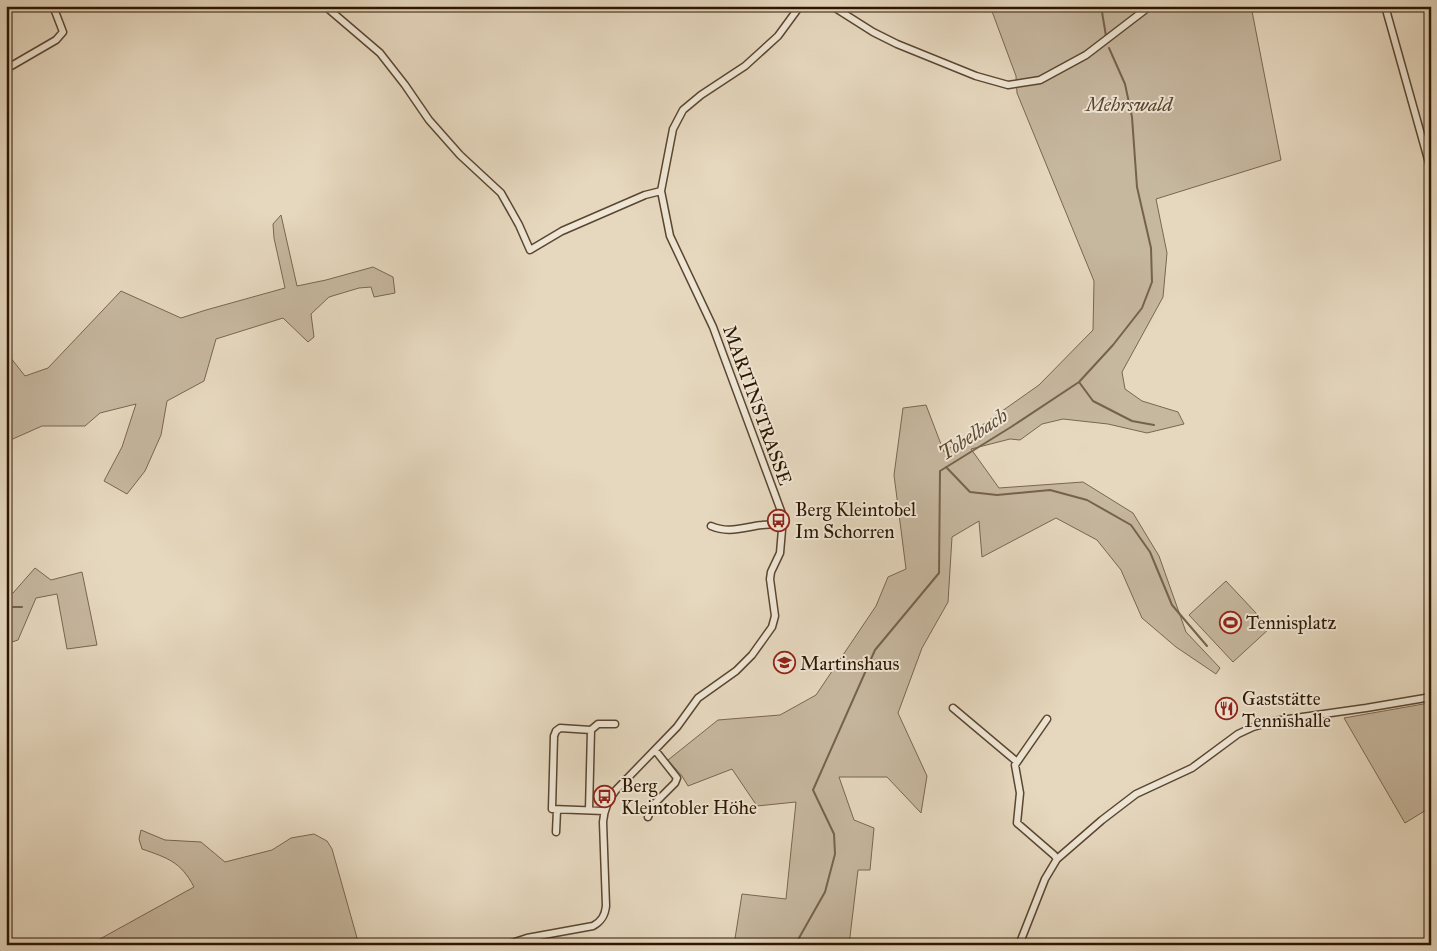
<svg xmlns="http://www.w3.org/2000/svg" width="1437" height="951" font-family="'IM FELL Great Primer',serif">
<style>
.green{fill:#c6b79f;stroke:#796650}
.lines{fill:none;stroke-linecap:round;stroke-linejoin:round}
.stream{stroke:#76624c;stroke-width:2}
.street-casing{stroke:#5a4630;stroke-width:9}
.street{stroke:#efe6d5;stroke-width:6}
.labels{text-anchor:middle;stroke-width:4;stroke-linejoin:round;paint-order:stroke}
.park-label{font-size:19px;font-style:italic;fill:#5a4630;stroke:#efe6d5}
.street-label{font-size:19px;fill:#2c1501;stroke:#efe6d5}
.poi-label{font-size:19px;fill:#2c1501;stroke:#efe6d5;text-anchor:start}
.water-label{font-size:20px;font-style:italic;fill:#5d4933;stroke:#efe6d5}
</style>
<rect width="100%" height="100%" fill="#e6d8bf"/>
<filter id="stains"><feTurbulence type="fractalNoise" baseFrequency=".004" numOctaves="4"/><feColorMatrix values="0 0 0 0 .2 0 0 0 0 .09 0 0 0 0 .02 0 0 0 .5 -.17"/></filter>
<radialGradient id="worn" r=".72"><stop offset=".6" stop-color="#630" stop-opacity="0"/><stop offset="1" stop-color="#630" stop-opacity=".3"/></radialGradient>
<path class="green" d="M990,6H1251L1281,160L1156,199L1167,253L1163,297L1122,372L1125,389L1142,401L1178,412L1184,424L1147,433L1108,424L1063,419L1042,424L1020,440L1010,439L971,449L999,488L1083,482L1133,513L1159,556L1186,632L1220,668L1216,674L1176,647L1142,618L1121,570L1097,540L1056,518L982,557L979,521L952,537L948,602L922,648L898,713L927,776L921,813L887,777H839L854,820L874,828L870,870H858L849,945H734L742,894L786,899L796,802L757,806L732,769L688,786L682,776L668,760L718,720L780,715L816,695L876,606L888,577L906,569L894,475L903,408L926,405L944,452L1039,385L1093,330L1094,281L1017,93L1016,76Z
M281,215L297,286L326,280L373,267L393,277L395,293L374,297L371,287L359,288L329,297L311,314L314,337L308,342L283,318L216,339L204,381L167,401L161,435L145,471L127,494L104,481L122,447L136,404L100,413L85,426H42L6,442V356L10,357L25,376L48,368L121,291L181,318L206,310L285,288L274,238L273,224Z
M35,568L51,580L82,572L97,645L67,649L57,594L36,598L18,640L6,644V591L13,593Z
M1226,581L1270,628L1233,662L1189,615Z
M1429,703L1431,706V807L1405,823L1344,718Z
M141,830L165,840L201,842L225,862L272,850L291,838L314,834L327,841L332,849L359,945H89L194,887C181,862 168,858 142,849L139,839Z"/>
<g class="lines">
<path class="stream" d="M1101,6L1106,36
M1079,382L1093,401L1132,421L1154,425
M946,467L970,492L997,495L1050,490L1087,500L1131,525L1150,552L1172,605L1207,646
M6,607H22
M6,943L7,945
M795,945L825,892L835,854L834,834L813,790L875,650L939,573L940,471L1011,427L1079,382L1113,345L1142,308L1152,282L1151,248L1137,187L1132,117L1125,84L1109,48"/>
<defs>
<path id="street" d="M325,6L380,53L405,85L429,120L460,155L501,193L519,225L530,250L562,231L645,195L661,191
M832,6L873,32L897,44L976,76L1008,85L1040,80L1086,55L1150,6
M1385,6L1431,170
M6,69L56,40L63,32L53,6
M711,526C729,534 744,527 762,525C769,524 776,525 782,525
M953,708L1016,761
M1047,719L1015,765L1020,793L1017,823L1054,855L1057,859
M591,730L598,724H615
M589,810L591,730L560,728L556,731L554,736L552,809L604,811
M648,817L652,806L675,783L677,778L655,750
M556,832L557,810
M506,945L527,938L593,926C602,921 605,915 606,906L603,822C604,809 608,800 616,790L677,727L698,698L736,671L752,655L772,627L775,616L770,579L771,572L780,553L783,518L781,511L713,327L670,236L661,191L673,129L683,110L701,95L745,66L778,36L800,6
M1019,945L1045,879L1057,859L1102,820L1136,794L1192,768L1238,734L1253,727L1274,721L1366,708L1431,697"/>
</defs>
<use href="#street" class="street-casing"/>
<use href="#street" class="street"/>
</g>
<defs>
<symbol id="bus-ring" viewBox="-11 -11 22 22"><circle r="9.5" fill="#efe6d5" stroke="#8f2418" stroke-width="1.5"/><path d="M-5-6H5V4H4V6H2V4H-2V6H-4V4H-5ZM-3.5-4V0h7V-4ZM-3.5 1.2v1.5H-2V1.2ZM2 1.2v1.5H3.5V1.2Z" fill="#8f2418"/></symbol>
<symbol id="stadium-ring" viewBox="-11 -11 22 22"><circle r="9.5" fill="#efe6d5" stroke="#8f2418" stroke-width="1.5"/><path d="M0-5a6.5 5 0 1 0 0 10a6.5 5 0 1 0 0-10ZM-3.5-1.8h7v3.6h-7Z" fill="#8f2418"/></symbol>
<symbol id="school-ring" viewBox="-11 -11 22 22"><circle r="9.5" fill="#efe6d5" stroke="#8f2418" stroke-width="1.5"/><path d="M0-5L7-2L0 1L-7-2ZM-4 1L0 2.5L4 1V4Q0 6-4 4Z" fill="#8f2418"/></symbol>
<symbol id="restaurant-ring" viewBox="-11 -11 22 22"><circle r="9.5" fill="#efe6d5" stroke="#8f2418" stroke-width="1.5"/><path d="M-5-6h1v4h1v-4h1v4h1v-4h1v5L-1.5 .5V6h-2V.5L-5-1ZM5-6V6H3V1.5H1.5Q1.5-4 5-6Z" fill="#8f2418"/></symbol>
</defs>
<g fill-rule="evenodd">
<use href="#bus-ring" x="766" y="508" width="25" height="25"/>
<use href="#stadium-ring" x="1218" y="610" width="25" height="25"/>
<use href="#school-ring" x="772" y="650" width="25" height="25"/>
<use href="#restaurant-ring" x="1214" y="696" width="25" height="25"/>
<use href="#bus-ring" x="592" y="784" width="25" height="25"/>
</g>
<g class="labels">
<g class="park-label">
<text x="1129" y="111">Mehrswald</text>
</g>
<g class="street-label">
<text transform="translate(758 405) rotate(70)" y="7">MARTINSTRASSE</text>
</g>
<g class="poi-label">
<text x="795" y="516">Berg Kleintobel<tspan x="795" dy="22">Im Schorren</tspan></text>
<text x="1246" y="629">Tennisplatz</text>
<text x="800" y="670">Martinshaus</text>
<text x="1242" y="705">Gaststätte<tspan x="1242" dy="22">Tennishalle</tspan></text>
<text x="621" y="792">Berg<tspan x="621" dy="22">Kleintobler Höhe</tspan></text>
</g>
<g class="water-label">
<text transform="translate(973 434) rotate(-33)" y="7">Tobelbach</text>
</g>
</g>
<rect width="1437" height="951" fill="none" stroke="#e6d8bf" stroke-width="25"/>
<rect x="8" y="8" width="1422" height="936" fill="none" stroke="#2c1501" stroke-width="2.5"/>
<rect x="12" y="12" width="1412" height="926" fill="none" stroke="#2c1501"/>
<rect width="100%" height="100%" filter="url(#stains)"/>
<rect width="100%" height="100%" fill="url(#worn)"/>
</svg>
